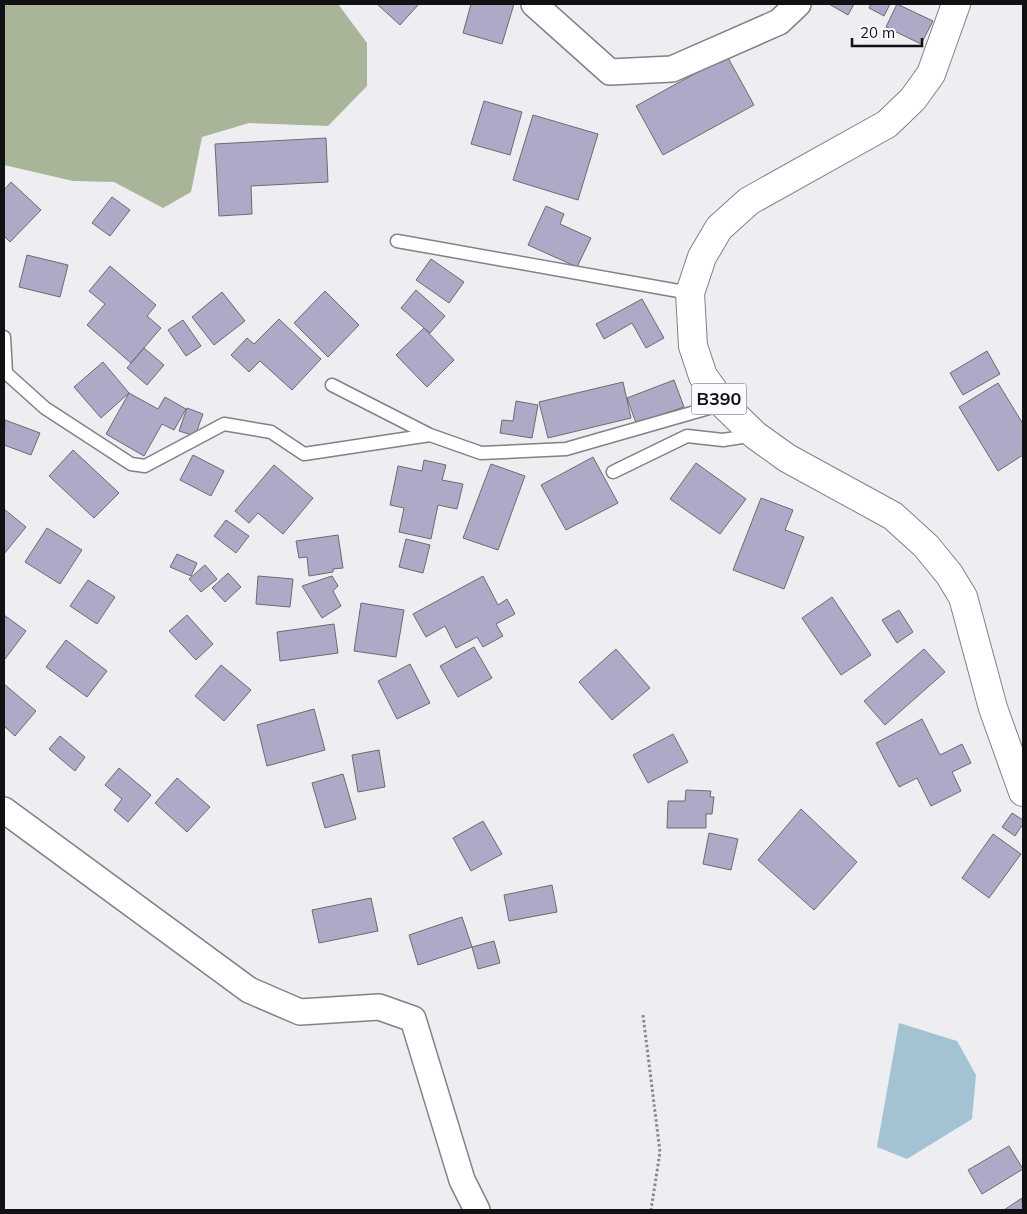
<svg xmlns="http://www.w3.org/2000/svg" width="1027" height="1214" font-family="Mulish,sans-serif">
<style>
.forest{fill:#a9b598}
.water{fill:#a3c3d3}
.building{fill:#acaac7;stroke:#6b6b6f}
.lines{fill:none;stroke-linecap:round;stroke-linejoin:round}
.service-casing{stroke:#818186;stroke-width:15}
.minor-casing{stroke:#818186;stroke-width:28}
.primary-casing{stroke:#818186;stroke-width:30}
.path{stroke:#88888c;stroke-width:3;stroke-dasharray:2.5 2.5;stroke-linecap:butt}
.service{stroke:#fff;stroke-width:12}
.minor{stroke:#fff;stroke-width:25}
.primary{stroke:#fff;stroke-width:28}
.labels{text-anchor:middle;stroke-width:4;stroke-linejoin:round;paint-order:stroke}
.shield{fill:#fafaff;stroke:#57575a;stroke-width:1}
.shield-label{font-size:18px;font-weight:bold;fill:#111113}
</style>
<rect width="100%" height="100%" fill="#ededf2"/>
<path class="forest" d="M4,4H338L367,43V86L328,126L249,123L202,137L191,192L163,208L114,182L73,181L4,165Z"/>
<path class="water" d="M899,1023L957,1041L976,1075L972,1119L907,1159L877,1147Z"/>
<path class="building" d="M377,4H419L400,25Z
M471,4H514L502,44L463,33Z
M829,4H854L848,15Z
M871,4H890L884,16L869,8Z
M897,4L933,21L921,44L886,27Z
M727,56L754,105L663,155L636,106Z
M484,101L522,112L510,155L471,144Z
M533,115L598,134L578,200L513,180Z
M326,138L328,182L251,186L252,214L219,216L215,144Z
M11,182L41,210L10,242L4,236V190Z
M112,197L130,210L110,236L92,223Z
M546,206L564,214L560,224L591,238L577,267L528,245Z
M27,255L68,265L60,297L19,287Z
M431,259L464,282L449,303L416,280Z
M110,266L156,305L147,316L161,328L131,363L87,325L105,304L89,291Z
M416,290L445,316L430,333L401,308Z
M325,291L359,325L328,357L294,323Z
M222,292L245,321L214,345L192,317Z
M642,299L664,338L646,348L632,323L604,339L596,324Z
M279,319L321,359L292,390L260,361L249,372L231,355L247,338L254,344Z
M183,320L201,346L186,356L168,330Z
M424,328L454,360L427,387L396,355Z
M144,348L164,365L147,385L127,368Z
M987,351L1000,374L963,395L950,373Z
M103,362L129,393L101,418L74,387Z
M674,380L684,407L636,423L627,398Z
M623,382L631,418L548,438L539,402Z
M998,383L1023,424V455L998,471L959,407Z
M129,393L158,409L165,397L186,409L174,430L162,424L144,456L106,434Z
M516,401L538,405L532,438L500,433L502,420L513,421Z
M187,408L203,414L195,436L179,431Z
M5,420L40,433L31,455L4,445Z
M73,450L119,493L94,518L49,476Z
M193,455L224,471L211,496L180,480Z
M593,457L618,503L566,530L541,485Z
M424,460L446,465L442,480L463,484L457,509L438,505L431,539L399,532L404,508L390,505L398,466L422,471Z
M696,463L746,499L720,534L670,499Z
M491,464L525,476L498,550L463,538Z
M274,465L313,498L283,534L258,513L249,523L235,511Z
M761,498L793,510L785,530L804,537L784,589L733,570Z
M4,509L26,527L4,554Z
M226,520L249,536L236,553L214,536Z
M47,528L82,550L60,584L25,562Z
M338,535L343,568L333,569V572L309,576L307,557L299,558L296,541Z
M406,539L430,545L423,573L399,567Z
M177,554L197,563L191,576L170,567Z
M205,565L217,579L201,592L189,579Z
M228,573L241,587L225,602L212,588Z
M258,576L293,579L290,607L256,604Z
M332,576L338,586L333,591L341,606L322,618L302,586Z
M483,576L498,605L507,599L515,614L496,624L503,636L483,647L477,637L456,648L445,626L426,637L413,614Z
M88,580L115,597L97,624L70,606Z
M832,597L871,655L841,675L802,618Z
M361,603L404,610L396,657L354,651Z
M899,610L913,632L897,643L882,620Z
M4,615L26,631L5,659L4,658Z
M187,615L213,644L196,660L169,631Z
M334,624L338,653L280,661L277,632Z
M66,640L107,671L87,697L46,667Z
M474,647L492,678L458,697L440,666Z
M616,649L650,688L612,720L579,682Z
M924,649L945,672L885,725L864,701Z
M410,664L430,703L397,719L378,681Z
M221,665L251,690L224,721L195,696Z
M4,684L36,711L15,736L4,726Z
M314,709L325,750L267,766L257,725Z
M922,719L940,755L962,744L971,763L952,772L961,791L931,806L917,778L899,787L876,743Z
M673,734L688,762L648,783L633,755Z
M60,736L85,757L75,771L49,749Z
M379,750L385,787L358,792L352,755Z
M119,768L151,795L128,822L114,810L122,799L105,785Z
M343,774L356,819L325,828L312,783Z
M177,778L210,807L187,832L155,803Z
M686,790L711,791L710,797H714L712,814H706V828H667L668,801H685Z
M801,809L857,862L814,910L758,860Z
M1012,813L1023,820V824L1015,836L1002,827Z
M483,821L502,854L471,871L453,838Z
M709,833L738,839L731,870L703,864Z
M993,834L1021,854L989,898L962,878Z
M552,885L557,912L509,921L504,895Z
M371,898L378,931L319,943L312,910Z
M462,917L472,947L418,965L409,935Z
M494,941L500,963L478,969L472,947Z
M1009,1146L1023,1169L982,1194L968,1170Z
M1022,1198L1023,1210H1004Z"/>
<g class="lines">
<defs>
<path id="service" d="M397,241L690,293
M4,337L6,373L45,408L131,464L145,466L224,424L271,432L304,454L430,435
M332,385L430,435L481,453L566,449L723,404
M613,472L687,436L723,440L755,435"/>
<path id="minor" d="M534,4L610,72L672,69L779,22L798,4
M4,810L249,990L300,1012L379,1007L413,1019L462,1180L477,1210"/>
<path id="primary" d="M956,4L931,74L913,99L887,124L749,201L719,228L702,257L690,293L693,346L703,376L723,404L755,435L787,458L893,516L926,546L949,574L963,597L993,708L1023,792"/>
</defs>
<use href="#service" class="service-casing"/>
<use href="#minor" class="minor-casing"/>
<use href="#primary" class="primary-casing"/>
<path class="path" d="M643,1015L660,1152L651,1210"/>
<use href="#service" class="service"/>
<use href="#minor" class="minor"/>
<use href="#primary" class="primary"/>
</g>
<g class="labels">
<rect class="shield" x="691.5" y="383.5" width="55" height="31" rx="4"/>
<g class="shield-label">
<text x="719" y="405">B390</text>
</g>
</g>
<rect width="1027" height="1214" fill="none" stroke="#111113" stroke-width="10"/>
<path d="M852 38v8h70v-8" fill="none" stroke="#111113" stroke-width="2.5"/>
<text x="860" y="38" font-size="15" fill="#111113" stroke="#fafaff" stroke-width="4" paint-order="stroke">20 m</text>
</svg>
